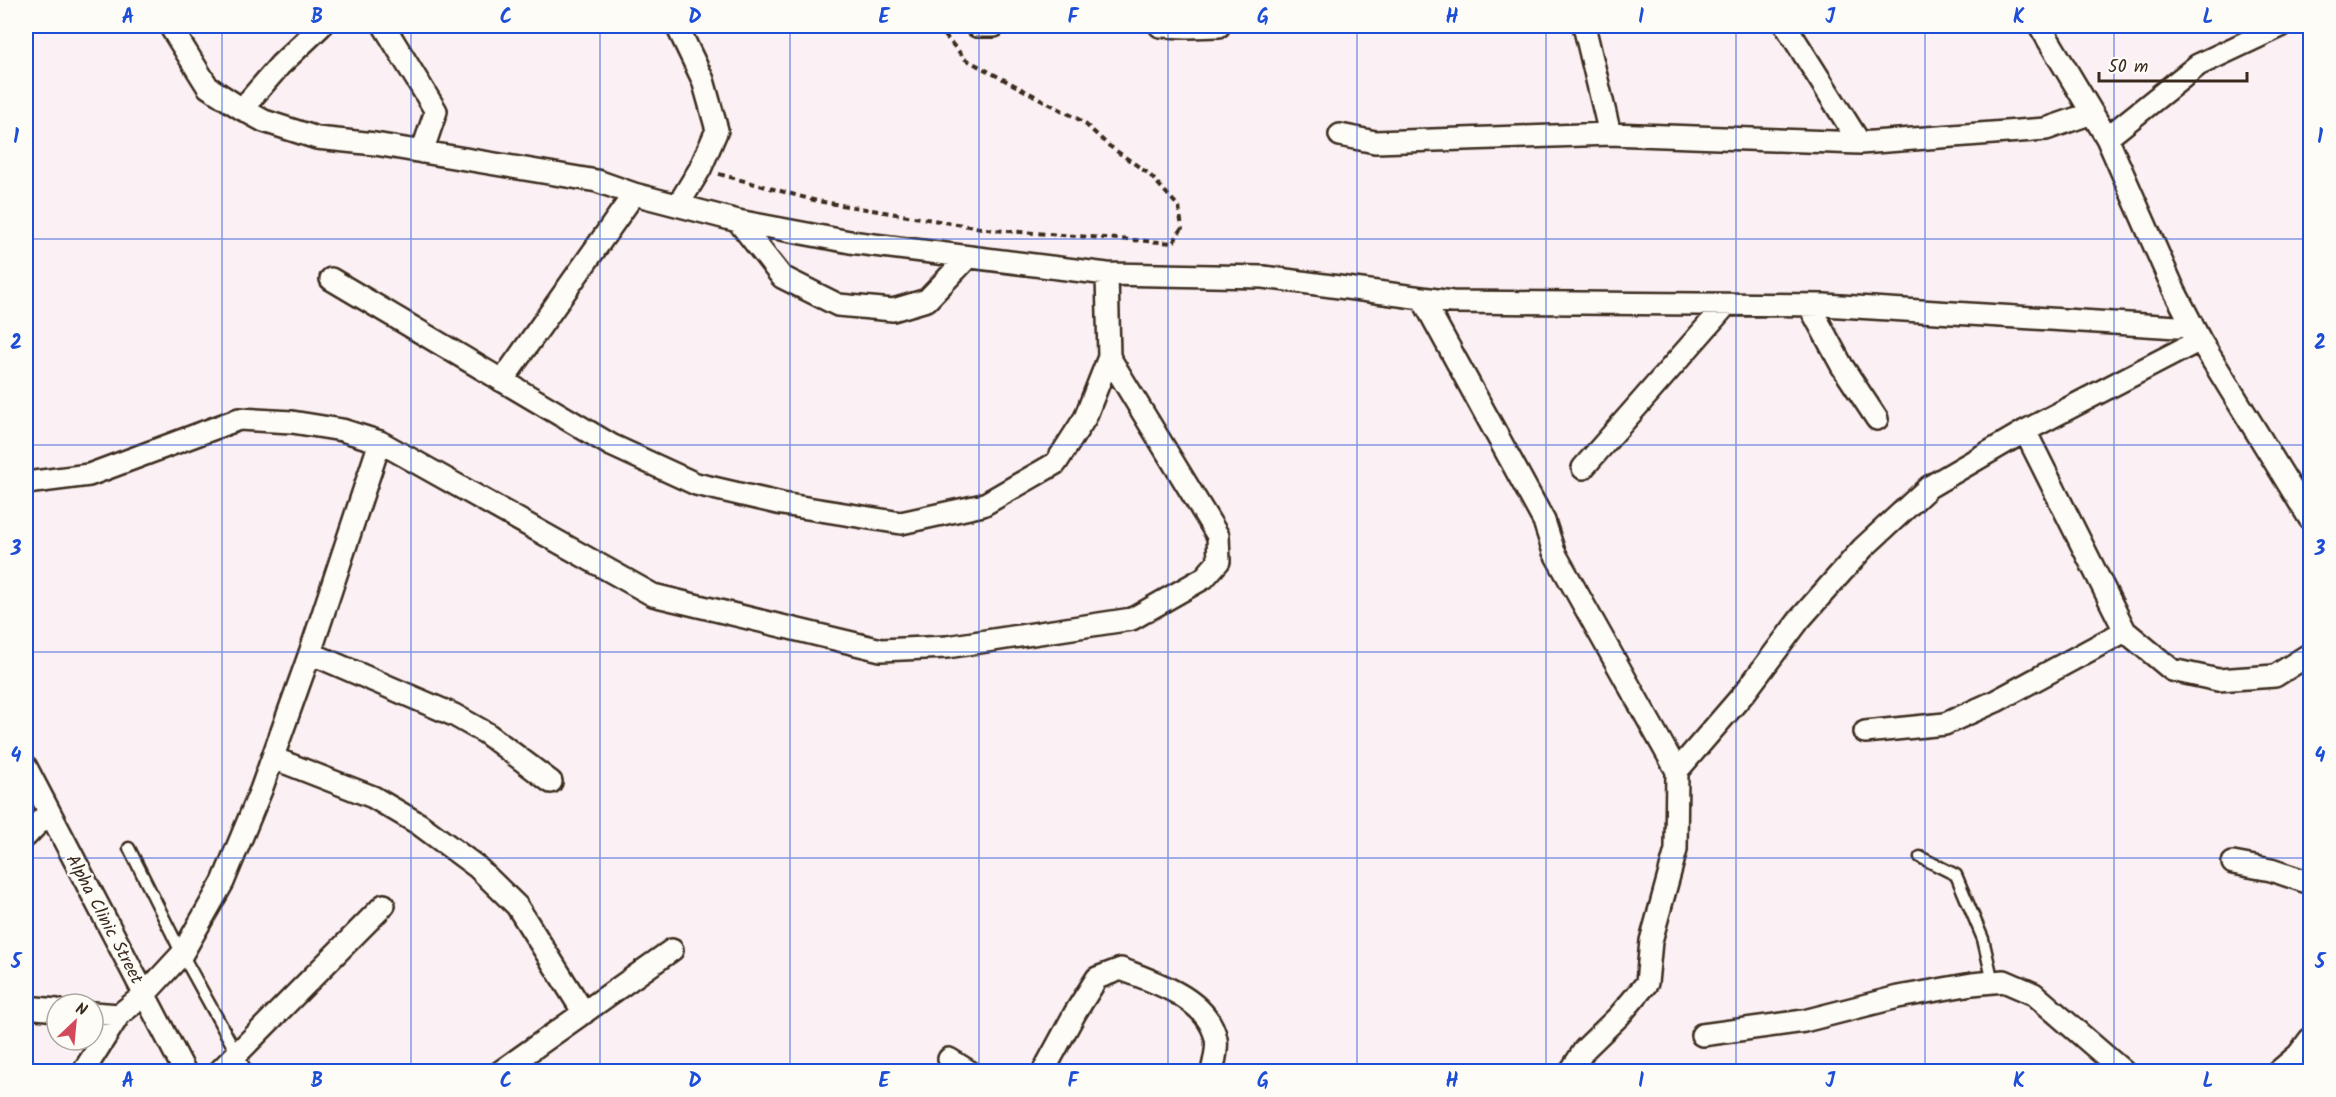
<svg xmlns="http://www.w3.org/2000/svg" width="2336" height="1097" font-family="Kalam,sans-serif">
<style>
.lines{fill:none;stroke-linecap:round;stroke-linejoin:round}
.service-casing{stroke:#3b2a1e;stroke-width:15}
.minor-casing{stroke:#3b2a1e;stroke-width:26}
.path{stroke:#3b2a1e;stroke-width:4;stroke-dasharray:6 4.5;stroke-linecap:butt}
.service{stroke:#fdfcf7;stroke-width:10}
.minor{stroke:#fdfcf7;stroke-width:21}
.grid{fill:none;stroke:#1d4ed8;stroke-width:1.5;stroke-opacity:0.55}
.labels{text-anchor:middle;stroke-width:5;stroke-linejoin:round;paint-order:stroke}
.street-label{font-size:18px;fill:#3b2a1e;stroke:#fdfcf7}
.neatline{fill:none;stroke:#1d4ed8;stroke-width:2}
.grid-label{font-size:20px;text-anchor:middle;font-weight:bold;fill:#1d4ed8}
</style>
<rect width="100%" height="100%" fill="#fbf0f3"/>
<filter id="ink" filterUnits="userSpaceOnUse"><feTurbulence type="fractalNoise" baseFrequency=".0167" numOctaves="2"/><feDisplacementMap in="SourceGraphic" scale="12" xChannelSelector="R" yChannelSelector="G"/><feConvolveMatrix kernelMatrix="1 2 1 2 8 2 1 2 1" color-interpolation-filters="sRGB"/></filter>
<g filter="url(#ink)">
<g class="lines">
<defs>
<path id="service" d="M129,848L182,954L247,1072
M1920,857L1956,875L1983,939L1993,982"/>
<path id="minor" d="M170,26L208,87L242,109L264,121L317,138L375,144L597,181L634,194L738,221L850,242L1107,274L1263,277L1452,302L1824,305L2177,327L2192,324
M384,26L436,111L422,152
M677,26L703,80L717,130L700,169L678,205
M977,26H994
M1160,26L1188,27L1219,26
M1786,26L1860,143L2046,129L2092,113
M2040,26L2107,138L2174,290L2200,340L2310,519
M1585,30L1610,134
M242,109L280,65L321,26
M1340,135L1375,142L1610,134L1860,143
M2107,138L2198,65L2281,26
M738,221L782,277L838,305L893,310L927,300L968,257
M331,279L611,445L696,484L782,504L901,523L983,505L1056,463L1085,418L1109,357L1107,274
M1422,298L1544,521L1554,552L1677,771
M1809,305L1842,366L1877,419
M502,381L634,194
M2025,431L2125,631L2172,670L2218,680L2275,676L2310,654
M1583,468L1726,305
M26,483L89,475L239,419L292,422L342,430L380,442L653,595L881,650L947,647L1132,619L1204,578L1219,561L1218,536L1109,357
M310,653L454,715L486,733L551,782
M1865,732L1945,724L1996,701L2125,631
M273,758L373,797L419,824L477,867L517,906L584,1013
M26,767L185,1072
M26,836L49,812
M2233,863L2271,870L2310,883
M26,1007L57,1010
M93,1013L119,1015
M1702,1035L1804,1021L1898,997L1972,984L2004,981L2034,994L2124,1072
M949,1059L970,1072
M83,1072L119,1015L145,994L182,954L223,882L261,790L310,653L380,442
M219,1072L384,905
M500,1072L672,950
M1043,1072L1075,1013L1097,978L1121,969C1154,982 1208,998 1216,1039C1218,1048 1214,1062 1212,1072
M1570,1072L1585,1049L1619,1016L1647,983L1651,941L1676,850L1677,771L1746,691L1800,619L1863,548L1929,487L2025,431L2200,340
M2278,1072L2298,1055L2310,1039"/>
</defs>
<use href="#service" class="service-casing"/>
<use href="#minor" class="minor-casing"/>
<path class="path" d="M719,174L817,201L993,230L1173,243L1182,228L1179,207L1149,174L1108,145L1082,121L965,59L937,26"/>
<use href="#service" class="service"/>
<use href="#minor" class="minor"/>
</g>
</g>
<path class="grid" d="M222,26V1072M411,26V1072M600,26V1072M790,26V1072M979,26V1072M1168,26V1072M1357,26V1072M1546,26V1072M1736,26V1072M1925,26V1072M2114,26V1072M26,239H2310M26,445H2310M26,652H2310M26,858H2310"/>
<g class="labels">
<g class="street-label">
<text transform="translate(105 919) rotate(62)" y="6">Alpha Clinic Street</text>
</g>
</g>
<rect width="2336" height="1097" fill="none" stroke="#fdfcf7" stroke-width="66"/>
<g transform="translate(75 1022) rotate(26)"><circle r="28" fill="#fdfcf7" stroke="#afa8a0" stroke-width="1.5"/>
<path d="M0-4.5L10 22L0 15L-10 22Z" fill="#d1495b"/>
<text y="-9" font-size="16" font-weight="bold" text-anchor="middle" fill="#3b2a1e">N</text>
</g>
<path d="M2099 72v9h148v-9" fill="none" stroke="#3b2a1e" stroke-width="3"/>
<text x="2108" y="72" font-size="18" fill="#3b2a1e" stroke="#fdfcf7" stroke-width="4.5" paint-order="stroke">50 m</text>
<rect x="33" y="33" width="2270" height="1031" class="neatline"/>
<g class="grid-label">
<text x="128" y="23">A</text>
<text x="317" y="23">B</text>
<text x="506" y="23">C</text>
<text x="695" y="23">D</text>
<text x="884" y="23">E</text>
<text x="1073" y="23">F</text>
<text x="1263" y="23">G</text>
<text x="1452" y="23">H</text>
<text x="1641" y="23">I</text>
<text x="1830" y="23">J</text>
<text x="2019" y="23">K</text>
<text x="2208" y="23">L</text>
<text x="16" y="143">1</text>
<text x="2320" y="143">1</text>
<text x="16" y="349">2</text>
<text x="2320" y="349">2</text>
<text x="16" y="555">3</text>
<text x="2320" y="555">3</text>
<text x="16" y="762">4</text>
<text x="2320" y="762">4</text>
<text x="16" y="968">5</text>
<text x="2320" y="968">5</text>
<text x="128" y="1087">A</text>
<text x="317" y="1087">B</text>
<text x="506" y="1087">C</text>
<text x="695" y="1087">D</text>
<text x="884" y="1087">E</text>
<text x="1073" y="1087">F</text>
<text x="1263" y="1087">G</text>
<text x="1452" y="1087">H</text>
<text x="1641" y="1087">I</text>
<text x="1830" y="1087">J</text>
<text x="2019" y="1087">K</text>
<text x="2208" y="1087">L</text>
</g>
</svg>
